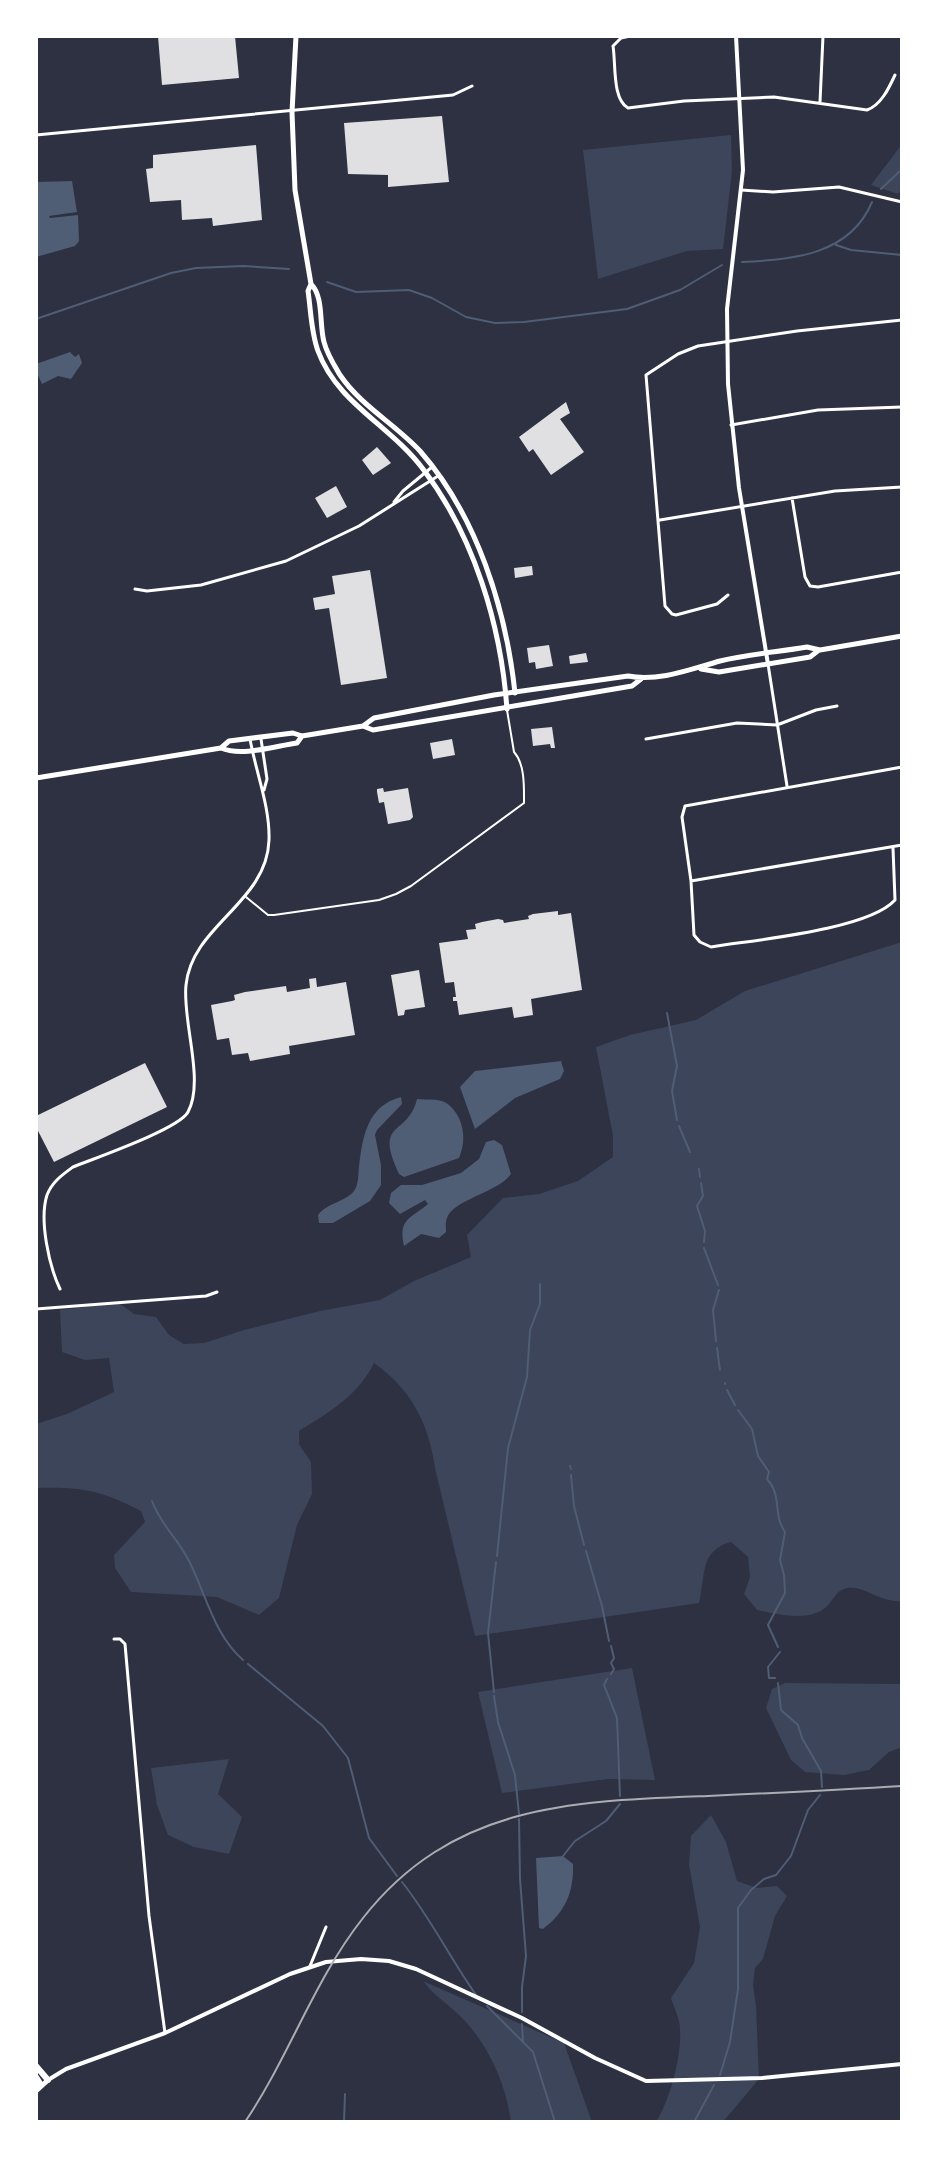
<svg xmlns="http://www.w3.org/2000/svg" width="938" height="2158" font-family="Commissioner,sans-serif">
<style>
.green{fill:#3c4559}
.water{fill:#4f5d75}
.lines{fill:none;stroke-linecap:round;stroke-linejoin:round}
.stream{stroke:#4f5d75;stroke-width:2}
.building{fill:#e0e0e3}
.service{stroke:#fff;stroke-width:2}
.minor{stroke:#fff;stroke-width:3}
.tertiary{stroke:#fff;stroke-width:4}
.secondary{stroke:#fff;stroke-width:5}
.primary{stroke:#fff;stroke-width:5}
.motorway{stroke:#fff;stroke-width:6}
.rail{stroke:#abadb3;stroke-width:2}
</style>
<rect width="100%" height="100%" fill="#2d3142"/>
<path class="green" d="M731,135L732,171L723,249L687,251L598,279L583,150Z
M902,144V188L898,194L871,185Z
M902,942V1601C880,1603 865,1586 848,1588C836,1589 833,1602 825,1608C808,1622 776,1614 757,1610L744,1594L750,1577L748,1557L731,1542C699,1551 706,1575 699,1603L475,1636L435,1468C429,1424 411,1389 374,1363C359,1395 328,1413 299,1431V1444L311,1462L312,1494L297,1525L279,1598L259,1615L217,1597L131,1592L115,1568L114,1555L145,1522L141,1511C99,1490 83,1487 36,1488V1424L67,1414L114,1392L109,1358L85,1360L62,1352L60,1310L119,1303L134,1314L156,1317L169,1335L184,1344L204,1343L244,1330L320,1311L380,1300L414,1281L471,1257L467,1235L503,1198L539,1194L578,1181L613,1157V1136L596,1047L630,1035L696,1020L745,991Z
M632,1668L655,1780L608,1779L502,1793L478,1692Z
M785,1683L902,1684V1747L889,1752L869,1770L844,1775L805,1772L791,1760L766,1708L772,1689Z
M229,1759L218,1794L242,1817L229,1854L194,1847L168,1835L157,1805L151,1768Z
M711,1815L726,1842L737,1881L757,1888L777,1886L787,1896L775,1916L763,1959L755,1968L753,1985L756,2006L759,2079L723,2122H656C670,2100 682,2055 680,2029C680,2019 674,2008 671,1998L694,1963L700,1927L689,1865L691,1836Z
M423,1981L564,2043L592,2122H511C506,2085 490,2048 464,2020C450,2005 436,1998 423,1981Z"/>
<path class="water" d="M72,181L77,212L49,216L50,218L78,215L79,241L75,246L36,257V182Z
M70,352L75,357L79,354L82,363L71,379L58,376L42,384L36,371V364Z
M561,1061L564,1071L560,1079L515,1098L475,1129L460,1087L475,1071Z
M401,1097L402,1104L377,1130L375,1135L381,1165V1185L370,1201L333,1223H319L318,1215C327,1203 345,1202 354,1191C359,1184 358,1174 359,1166C363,1136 367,1106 401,1097Z
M417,1099C427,1100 442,1098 449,1105C464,1118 467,1140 459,1158L404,1177L399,1174C373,1119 408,1137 417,1099Z
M494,1140L502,1145L511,1174C498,1193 454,1199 447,1218C445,1223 446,1227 446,1232L439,1238L421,1234L404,1246C398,1219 410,1219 428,1204L425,1200L400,1214L389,1203L391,1193L401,1185H422L461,1173L479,1159L486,1142Z
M563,1856L573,1864C574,1891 566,1912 543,1929L539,1928L536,1858Z"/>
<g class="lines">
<path class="stream" d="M881,189L902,169
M836,245L851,250L902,255
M742,262C792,260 850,255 872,202
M327,282L356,292L409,290L432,298L466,317L495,323L524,322L627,309L680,290L722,265
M36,319L171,273L196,268L243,266L289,269
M667,1013L677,1066L672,1091L677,1120
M679,1126L690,1152
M699,1169L700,1177
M701,1183L703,1196L697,1206L705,1231L704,1242
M704,1248L718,1285
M716,1341L713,1310L719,1290
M717,1348L720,1370
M725,1383V1384
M727,1390L735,1405
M738,1410L752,1429L758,1456L769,1472L767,1479C783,1497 772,1513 785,1532L780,1560L784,1575L785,1593L768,1625L778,1647
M570,1466L571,1469
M571,1475L574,1506L584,1545
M152,1501C160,1524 179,1540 189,1561C206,1594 214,1635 243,1660
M586,1551L602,1606L609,1641
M497,1556L508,1448L527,1377L530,1330L540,1304V1284
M611,1646L614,1658L611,1663L614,1669L611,1674
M248,1664L323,1726L348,1758L369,1838L397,1876
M775,1678H769L768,1667L780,1652
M607,1679L604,1685L617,1718L620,1796
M778,1683L781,1710L798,1725L802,1738L821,1771L822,1787
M494,1692L488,1633L496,1562
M494,1696L498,1722L515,1775L519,1814
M519,1819L520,1879L526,1956L522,1987V2012
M563,1856L575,1841L606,1821L620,1804
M402,1882C430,1917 450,1958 476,1995
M487,2006L533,2052L555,2122
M522,2024L523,2041
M720,2075L730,2042L738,1989V1908L751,1890L764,1879L776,1875L791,1856L808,1810L820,1795
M344,2122L345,2094
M694,2122L714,2085"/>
</g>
<path class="building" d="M158,36H235L239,78L162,85Z
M442,116L449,182L388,187V175L348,174L344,123Z
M256,145L262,220L213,226L212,218L182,220L181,200L150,202L146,169L153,168V155Z
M566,402L570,413L560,419L584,452L551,475L533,449L529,452L519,437Z
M377,447L391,463L373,475L362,460Z
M336,486L347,507L327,518L315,498Z
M532,566L533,575L515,578L514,568Z
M370,570L387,678L341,685L329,608L315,610L313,598L335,594L332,576Z
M549,645L553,666L536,669L535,662L529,663L527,648Z
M586,653L588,662L570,664L569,656Z
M552,727L555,748H551L550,744L533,746L531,729Z
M452,739L455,755L433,759L430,743Z
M383,788L384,792L408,788L413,817L410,820L388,824L384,802L379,803L377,792V789Z
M558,911V915L571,913L582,990L531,999L533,1015L514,1018L512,1007L459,1015L457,1001H453V997H456L454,982L445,983L439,943L468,939L466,930L476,929L475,924L482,922L498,919L503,920L504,923L529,919L528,916L533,914Z
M419,970L425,1007L405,1010L404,1015L398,1016L391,975Z
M316,978L317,987L346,982L355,1035L289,1046L290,1054L250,1061L248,1053L232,1055L229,1038L217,1040L211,1005L232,1001L235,1000L234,995L245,992L286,986L287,992L310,988L309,979Z
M145,1063L167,1107L54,1162L36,1127V1116Z"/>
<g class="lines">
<path class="service" d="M246,897L268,915H274L379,900L396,894L411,886L524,803C524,787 525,764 514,752L507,710"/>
<path class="minor" d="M630,36L621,38L613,46C616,64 612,99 628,108L684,101L774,97L867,110C881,105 889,88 895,75
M820,102L823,36
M36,135L453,95L472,86
M741,190L773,192L839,187L902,202
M731,425L818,410L902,407
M792,498L805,577L810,586L818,587L902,572
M394,502L403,491L432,467
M660,520L835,491L902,487
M135,589L147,591L201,585L286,561L359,526L438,476
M728,595L717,604L676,615L672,614L665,606L646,375L678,354L698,346L797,331L902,320
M768,664L787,786
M261,739L267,779L264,790
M646,739L737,723L777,725L816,710L837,706
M893,848L895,900C868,930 753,940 711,947L700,942L694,935L691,881L682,817L685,806L902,767
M691,881L902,845
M60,1289C49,1266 39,1220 47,1195C52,1182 62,1175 73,1167C95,1158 179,1129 188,1112C205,1080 182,1021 186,985C192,925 267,903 269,840C270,806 256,773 250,739
M36,1309L206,1296L217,1292
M114,1639H120L125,1644L149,1916L165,2033
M310,1966L326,1927"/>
<path class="tertiary" d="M736,36L743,170L727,309L728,384L739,488L768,664
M48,2080L66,2069L165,2033L290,1974L326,1962L361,1959L389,1961L416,1969L522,2018L595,2058L646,2081L762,2078L902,2064"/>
<path class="secondary" d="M296,36L292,112L295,190L311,284L308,291C311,311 311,332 318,351C337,403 391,426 423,469C474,536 501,625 507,709
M311,284C324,297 319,324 324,342C327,354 334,365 340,375C361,406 395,424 420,451C477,516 506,609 515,693
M36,2091L48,2080"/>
<path class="primary" d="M701,669L719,672L810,657L819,650
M363,726L373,730L632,686L641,679
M221,748C242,757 275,746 297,743L302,736
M36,778L221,748L229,741L293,733L302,736L363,726L374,718L494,695L628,676C659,682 691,669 720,661C748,654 778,652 807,647L820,650L902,636"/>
<path class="motorway" d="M36,2066L48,2080
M36,2077L41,2085"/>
<path class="rail" d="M245,2122C289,2057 314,1980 363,1918C453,1803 575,1801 708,1796C773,1793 837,1790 902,1786"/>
</g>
<rect width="938" height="2158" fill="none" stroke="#ffffff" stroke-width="76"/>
</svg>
